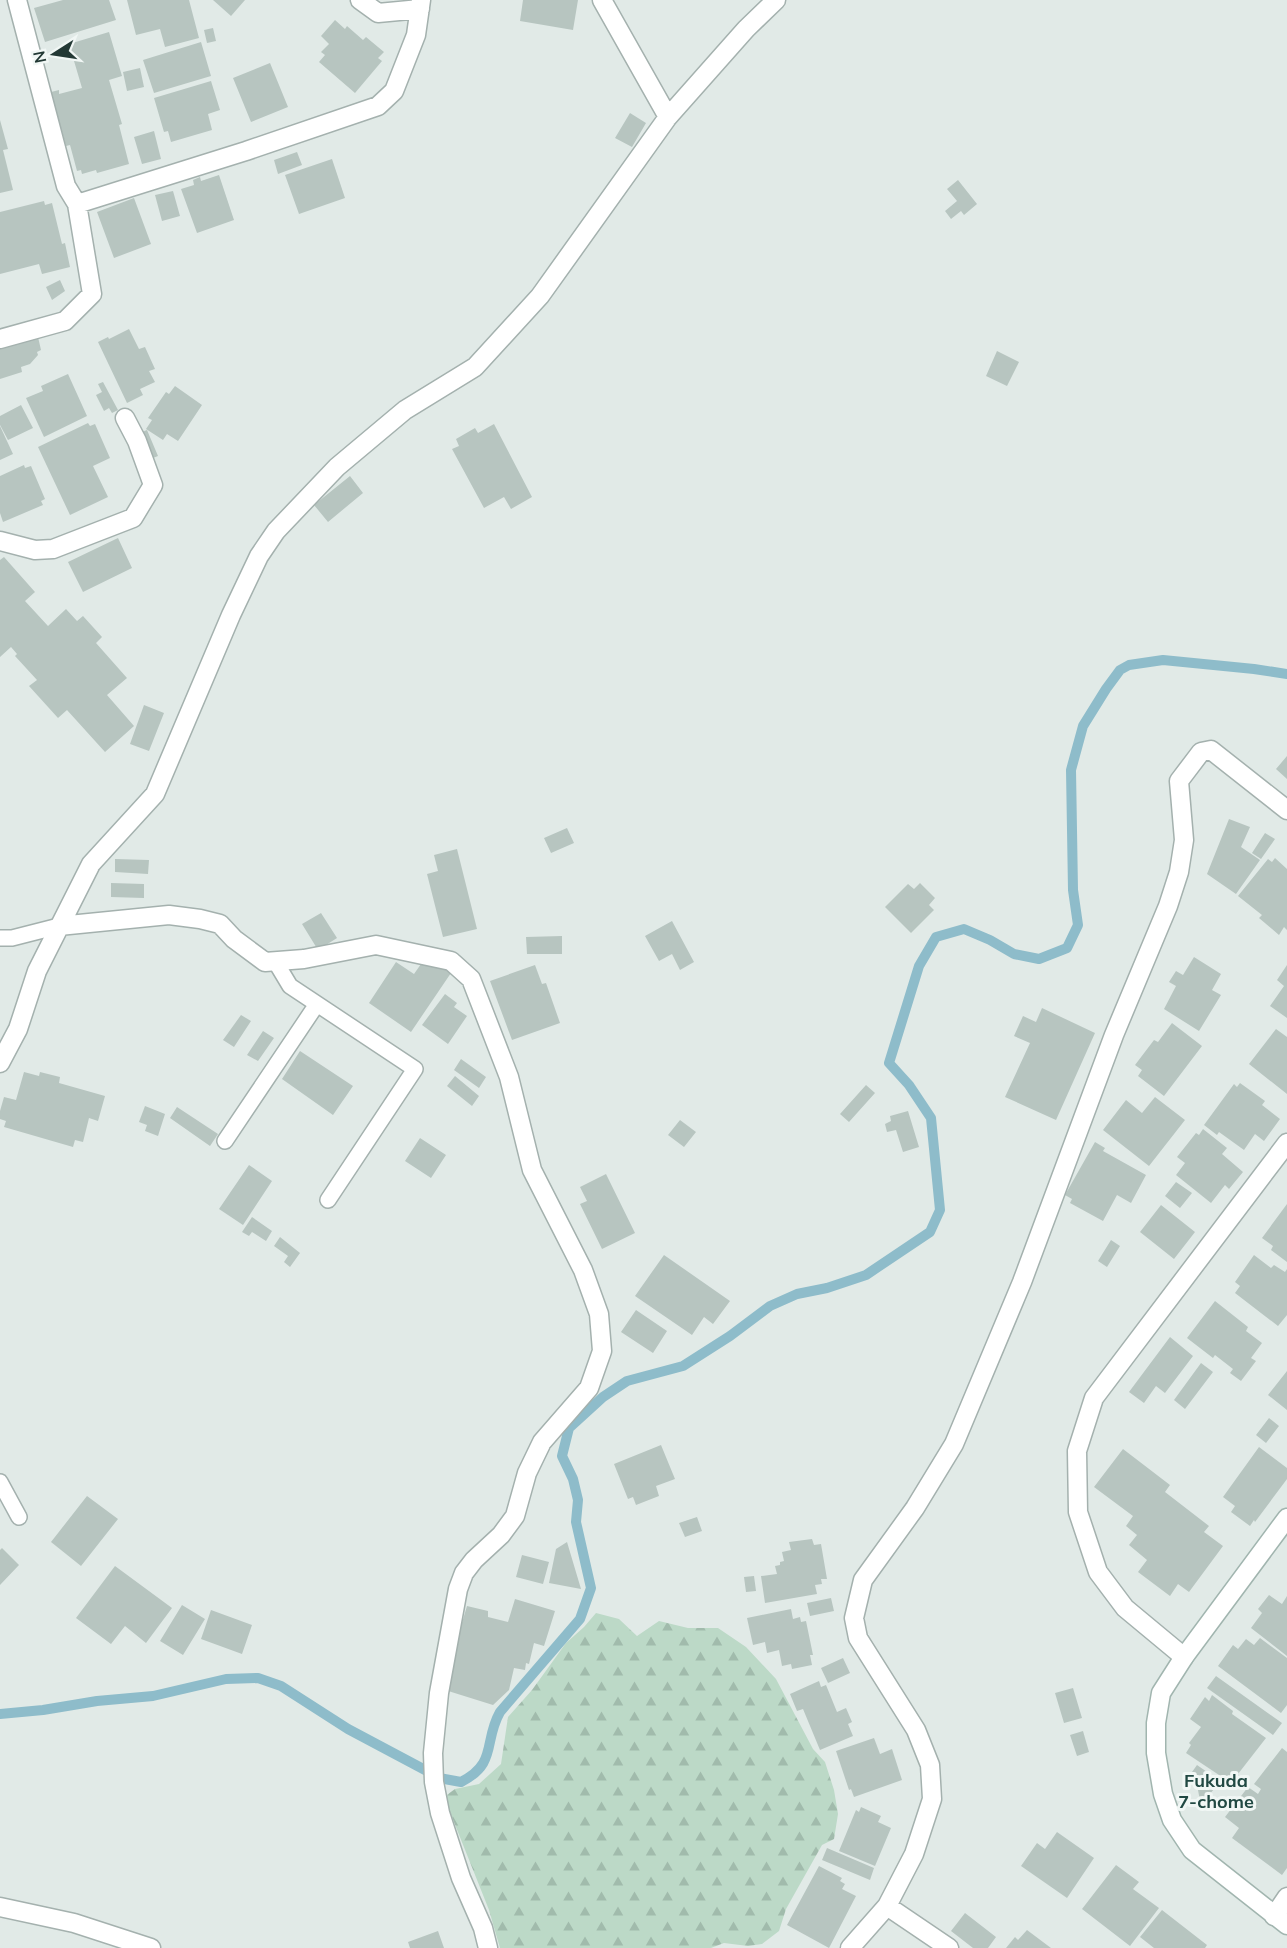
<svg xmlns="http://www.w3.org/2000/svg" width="1287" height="1948" font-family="Mulish,sans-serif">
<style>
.forest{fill:url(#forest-firs)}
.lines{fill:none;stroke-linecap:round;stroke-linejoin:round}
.stream{stroke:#8ebcca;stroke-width:10}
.building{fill:#b7c5c0}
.lane-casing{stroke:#a4b1ae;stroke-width:18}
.street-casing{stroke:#a4b1ae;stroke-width:21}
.secondary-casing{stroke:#a1b5af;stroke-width:21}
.lane{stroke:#fff;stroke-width:15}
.street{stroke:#fff;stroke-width:18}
.secondary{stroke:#fff;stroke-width:18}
.labels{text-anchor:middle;stroke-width:6;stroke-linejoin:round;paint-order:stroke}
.neighbourhood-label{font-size:18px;font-weight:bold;fill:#214943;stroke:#f1f7f5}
</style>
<defs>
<pattern id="forest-firs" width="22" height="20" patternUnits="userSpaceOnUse" patternTransform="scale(1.5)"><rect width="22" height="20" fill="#bcd9c7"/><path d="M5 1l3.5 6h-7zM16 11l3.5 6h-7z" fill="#a1bbac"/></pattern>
</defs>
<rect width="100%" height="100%" fill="#e1eae7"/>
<path class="forest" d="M596,1613L619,1619L637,1636L659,1621L688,1628H718L746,1647L776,1679L813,1749L825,1762L834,1790L838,1814L834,1839L822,1845L786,1909L779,1931L762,1944L748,1946L724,1943L711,1948H500L489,1910L444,1797L455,1789L479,1784L501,1764L508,1717L532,1690L566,1643L584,1627Z"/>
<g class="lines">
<path class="stream" d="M0,1714L43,1710L97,1701L153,1696L226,1679L258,1678L281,1686L348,1729L427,1771
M439,1778L461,1782C498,1763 483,1742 500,1712L580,1619L591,1588L576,1522L578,1500L573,1479L562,1456L569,1428L603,1397L627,1381L683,1366L730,1336L770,1306L797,1294L827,1288L866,1275L930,1232L940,1210L931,1118L909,1085L889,1063L919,966L936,937L964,929L990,940L1014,954L1039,959L1067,948L1078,925L1073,890L1071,770L1083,726L1106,689L1120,670L1129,665L1163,660L1254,669L1287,674"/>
</g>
<path class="building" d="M63,0H109L116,20L45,42L34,8Z
M127,0H189L199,38L165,47L160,29L136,35Z
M213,0H245L231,16Z
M523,0H578L573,30L520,21Z
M335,20L345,29L347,26L363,40L366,37L384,52L378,58L382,61L355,93L319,62L325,55L321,52L329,44L321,36Z
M213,28L216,41L207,43L204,30Z
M109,32L122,76L109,80L122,124L119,125L129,164L97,173L96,170L82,174L81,170L77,171L70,145L66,146L51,92L59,90V94L82,88L69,44Z
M201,42L211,76L154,93L143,60Z
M270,63L288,107L251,122L233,78Z
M140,68L144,87L127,91L123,72Z
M211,81L220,110L208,114L212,130L171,142L168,131L164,132L154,98Z
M630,113L646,123L632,147L615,138Z
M0,120L8,149L3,150L13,190L0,193Z
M154,131L161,159L142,164L134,137Z
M297,152L302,165L278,174L274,160Z
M332,159L345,198L299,214L285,175Z
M219,175L234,220L197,233L181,189L194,185L193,180L200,177L201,181Z
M958,180L977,204L964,215L961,211L951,219L945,211L957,201L947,189Z
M173,191L180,216L162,221L155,195Z
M134,198L151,244L114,258L97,212Z
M44,201L45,205L52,203L62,244L65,243L70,267L42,274L39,264L0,274V212Z
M60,280L65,291L52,300L46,287Z
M129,329L139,349L145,347L155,369L149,371L155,382L140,389L143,395L127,403L98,342L108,337L109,339Z
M38,337L41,350L37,352L38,355L30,364L21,367L22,372L0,379V348Z
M997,351L1019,362L1007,386L986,376Z
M68,374L87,416L44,437L26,398L43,391L41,386Z
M103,382L118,410L112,413L109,408L104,411L96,395L102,392L98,384Z
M175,386L202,405L178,441L167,434L163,440L146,429L152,420L148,418L166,392L169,394Z
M21,405L33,428L8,440L0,425V416Z
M88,423L90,426L95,424L110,458L93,466L108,497L70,515L38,447Z
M494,424L532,497L511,509L504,497L484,508L452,449L459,446L456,439L475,428L478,433Z
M0,426L13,454L0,460Z
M147,430L158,456L148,460L137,434Z
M24,465L25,468L31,466L45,499L41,501L43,505L3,522L0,513V476Z
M350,476L363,493L328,522L314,505Z
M118,538L132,568L83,592L68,562Z
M4,557L35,592L25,601L48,626L66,609L77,621L83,616L102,637L96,643L127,678L107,695L134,726L105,752L67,710L58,718L29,686L37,680L15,656L17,654L11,647L0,657V560Z
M144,705L164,713L149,751L130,744Z
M1287,756V779L1276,769Z
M1229,819L1250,827L1241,847L1260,860L1236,894L1207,874Z
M567,828L574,843L551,853L544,838Z
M1265,833L1275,839L1261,859L1252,853Z
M457,849L477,929L443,937L427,874L438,871L434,855Z
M1275,858L1287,869V930L1284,927L1279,935L1259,918L1262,915L1238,896L1268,859L1272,862Z
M115,859L149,860L148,874L115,872Z
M111,883L144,884V898L111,897Z
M920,883L935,898L929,905L934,910L911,933L885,907L908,884L914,889Z
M321,913L337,938L318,950L302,924Z
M672,921L694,962L680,970L672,954L659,961L645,936Z
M562,936V954H527L526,937Z
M1194,957L1221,974L1212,990L1221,995L1199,1031L1164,1009L1176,986L1169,982L1176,971L1183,975Z
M396,962L414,974L421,964L453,970L411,1032L369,1003Z
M535,965L542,984L546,983L560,1023L512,1040L490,981Z
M1287,965V1018L1270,1006L1284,986L1277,980Z
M445,994L457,1003L454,1007L467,1016L448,1044L422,1025Z
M1042,1008L1095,1033L1056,1120L1005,1097L1030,1043L1014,1036L1023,1016L1036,1022Z
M241,1015L251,1021L234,1047L223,1040Z
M1172,1023L1202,1046L1164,1096L1138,1076L1142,1070L1135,1065L1154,1040L1158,1042Z
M1276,1029L1287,1037V1094L1249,1064Z
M263,1031L274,1038L258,1061L247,1055Z
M300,1051L353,1086L333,1115L282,1079Z
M461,1059L486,1077L479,1088L454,1070Z
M24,1072L39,1076L40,1072L60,1077L59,1083L105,1096L98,1121L89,1118L83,1142L75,1140L73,1147L4,1127L6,1121L0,1119V1111L4,1097L16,1100Z
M455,1076L479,1096L472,1106L447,1086Z
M1240,1083L1265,1101L1262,1105L1280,1119L1264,1141L1255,1134L1244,1150L1219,1132L1217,1135L1204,1125L1234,1084L1237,1087Z
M866,1085L875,1093L849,1122L840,1114Z
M1155,1097L1185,1120L1149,1166L1103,1130L1126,1100L1142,1113Z
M145,1106L165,1114L158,1136L145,1131L147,1125L139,1122Z
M177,1107L218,1134L210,1146L170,1118Z
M908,1111L919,1147L903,1152L896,1130L887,1132L885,1124L891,1121L890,1116Z
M680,1120L696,1132L684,1147L668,1135Z
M1203,1129L1227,1148L1222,1154L1243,1172L1229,1189L1225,1185L1211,1203L1176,1175L1185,1163L1177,1157L1196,1133L1199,1135Z
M420,1138L446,1155L431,1178L405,1161Z
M1095,1142L1105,1148L1103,1151L1146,1175L1131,1203L1117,1195L1103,1221L1070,1203L1072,1199L1065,1195Z
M249,1165L272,1181L243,1225L219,1209Z
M606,1174L635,1233L602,1249L580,1204L587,1201L580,1187Z
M1176,1182L1192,1193L1180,1208L1165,1196Z
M1287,1204V1262L1271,1250L1273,1246L1262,1238Z
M1161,1205L1195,1232L1174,1259L1140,1232Z
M252,1217L272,1231L266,1241L252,1232L249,1236L242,1232Z
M280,1237L300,1253L290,1267L284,1262L288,1256L274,1246Z
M1111,1240L1120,1246L1107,1267L1098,1261Z
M664,1255L730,1301L713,1324L704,1317L692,1335L635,1296Z
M1254,1255L1271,1268L1274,1265L1285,1272L1287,1269V1315L1278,1326L1235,1293L1240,1286L1235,1282Z
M1215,1301L1248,1327L1246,1331L1262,1343L1251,1358L1256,1361L1241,1381L1230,1373L1233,1369L1215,1355L1213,1358L1187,1338Z
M636,1310L667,1331L653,1353L621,1332Z
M1170,1337L1193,1356L1165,1393L1156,1386L1144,1403L1129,1392Z
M1201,1363L1213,1372L1185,1409L1174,1400Z
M1287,1371V1410L1268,1395Z
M1269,1418L1279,1426L1266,1443L1256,1435Z
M661,1445L675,1479L656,1486L659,1496L636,1505L633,1497L628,1499L614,1464Z
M1259,1447L1287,1468V1479L1255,1522L1254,1520L1250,1526L1231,1512L1235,1506L1223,1497Z
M1123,1449L1170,1485L1165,1492L1209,1526L1204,1532L1223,1546L1189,1592L1178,1584L1170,1596L1138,1572L1147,1560L1129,1545L1137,1535L1126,1526L1133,1516L1094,1487Z
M87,1496L118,1519L81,1566L51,1542Z
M697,1517L702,1531L685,1537L679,1523Z
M812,1539L814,1545L821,1544L827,1579H821L822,1584L815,1585L817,1594L765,1603L761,1576L777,1574L775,1566L780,1565V1562L784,1561L782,1552L791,1550L789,1542Z
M567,1542L581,1589L549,1583L556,1549Z
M2,1548L19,1565L0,1585V1550Z
M522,1555L549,1562L543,1584L516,1577Z
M115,1566L172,1608L146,1643L125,1626L111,1644L76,1618Z
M754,1576L756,1591L746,1592L744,1577Z
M1269,1595L1282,1604L1287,1596V1656L1251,1628L1262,1613L1258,1609Z
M831,1598L834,1611L810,1616L807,1603Z
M515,1599L555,1611L544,1646L534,1643L529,1664L526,1663L525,1670L514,1668L509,1690L493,1705L445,1690L452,1656L467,1606L488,1611V1617L508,1622Z
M182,1605L205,1619L183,1655L160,1641Z
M791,1609L793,1619L800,1617L801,1622L806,1621L813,1655H810L812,1665L792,1669L791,1664L782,1666L779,1650L767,1653L765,1642L753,1645L747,1618Z
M211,1610L252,1625L242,1654L201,1639Z
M1260,1638L1287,1658V1705L1281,1713L1218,1666L1233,1645L1238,1649L1246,1639L1254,1645Z
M843,1658L850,1673L828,1683L821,1668Z
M1216,1676L1282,1723L1273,1735L1207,1688Z
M819,1681L821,1687L826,1685L837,1712L846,1708L852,1722L848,1724L853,1736L820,1750L803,1709L797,1711L790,1694Z
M1073,1688L1082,1718L1064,1723L1055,1693Z
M1212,1695L1233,1711L1232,1714L1266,1738L1238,1774L1243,1778L1237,1787L1186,1753L1191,1745L1189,1743L1201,1727L1190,1719L1205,1697L1209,1701Z
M1083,1731L1089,1752L1077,1756L1070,1735Z
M874,1738L880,1754L892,1749L902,1780L854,1797L851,1789L849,1790L836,1751Z
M1282,1748L1287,1752V1868L1282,1875L1232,1838L1239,1828L1225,1817L1248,1787L1258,1794L1261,1789L1254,1784Z
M1197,1765L1220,1781L1201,1806L1195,1774L1192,1772Z
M861,1807L881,1816L878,1822L891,1828L875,1866L839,1851L856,1810L859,1812Z
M1057,1832L1094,1858L1067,1898L1021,1866L1037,1843L1045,1849Z
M827,1848L874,1868L870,1880L822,1860Z
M1116,1865L1139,1882L1133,1889L1159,1908L1130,1946L1082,1909Z
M819,1866L842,1878L840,1881L845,1884L842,1889L856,1896L829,1948L787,1925Z
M1162,1910L1207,1945L1205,1948H1154L1140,1937Z
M965,1913L996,1937L988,1948H973L951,1931Z
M1027,1930L1051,1948H1006L1015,1937L1018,1940Z
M438,1931L444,1948H410L408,1942Z"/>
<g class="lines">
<defs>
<path id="lane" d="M0,938H12L59,926
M275,961L290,986L415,1069L328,1200
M225,1141L317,1004
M0,1482L19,1517"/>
<path id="street" d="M360,0L378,13L420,9
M602,0L668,117
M77,204L246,151L378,106L394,91L416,35L421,0
M0,339L65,321L92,294L77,204L66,186L17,0
M0,541L35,550L53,549L133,518L153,485L137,441L125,418
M59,926L169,915L200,919L220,924L234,939L265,962L304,959L376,945L451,961L471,979L509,1077L532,1170L583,1270L599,1314L602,1351L589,1388L542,1442L527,1473L515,1516L501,1535L474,1560L464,1573L458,1589L439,1693L433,1753L434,1782L440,1813L461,1878L483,1928L488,1948
M0,1063L18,1029L37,971L91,864L155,794L231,615L259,556L276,531L337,467L405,410L475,367L540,296L668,117L746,29L776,0
M1184,1657L1125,1608L1098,1572L1078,1512L1077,1451L1094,1398L1287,1143
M887,1906L949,1948
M0,1907L74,1923L151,1948
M1274,1916L1287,1897
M850,1948L887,1906L914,1854L932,1799L930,1765L916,1730L858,1638L854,1618L863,1580L915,1508L954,1444L1022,1282L1114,1035L1168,906L1179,872L1184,840L1179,781L1201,752L1211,750L1287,810"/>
<path id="secondary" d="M1287,1518L1184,1657L1161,1693L1156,1723V1753L1163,1794L1172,1820L1192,1850L1287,1925"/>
</defs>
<use href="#lane" class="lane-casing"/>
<use href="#street" class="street-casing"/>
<use href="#secondary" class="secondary-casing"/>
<use href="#lane" class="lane"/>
<use href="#street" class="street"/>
<use href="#secondary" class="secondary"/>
</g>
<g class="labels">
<g class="neighbourhood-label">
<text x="1216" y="1787">Fukuda<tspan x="1216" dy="21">7-chome</tspan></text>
</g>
</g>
<g transform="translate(54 54) rotate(258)" stroke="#f1f7f5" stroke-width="4.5" paint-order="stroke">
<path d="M0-4.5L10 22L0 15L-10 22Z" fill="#233935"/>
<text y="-9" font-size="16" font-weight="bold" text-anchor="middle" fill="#233935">N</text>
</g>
</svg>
